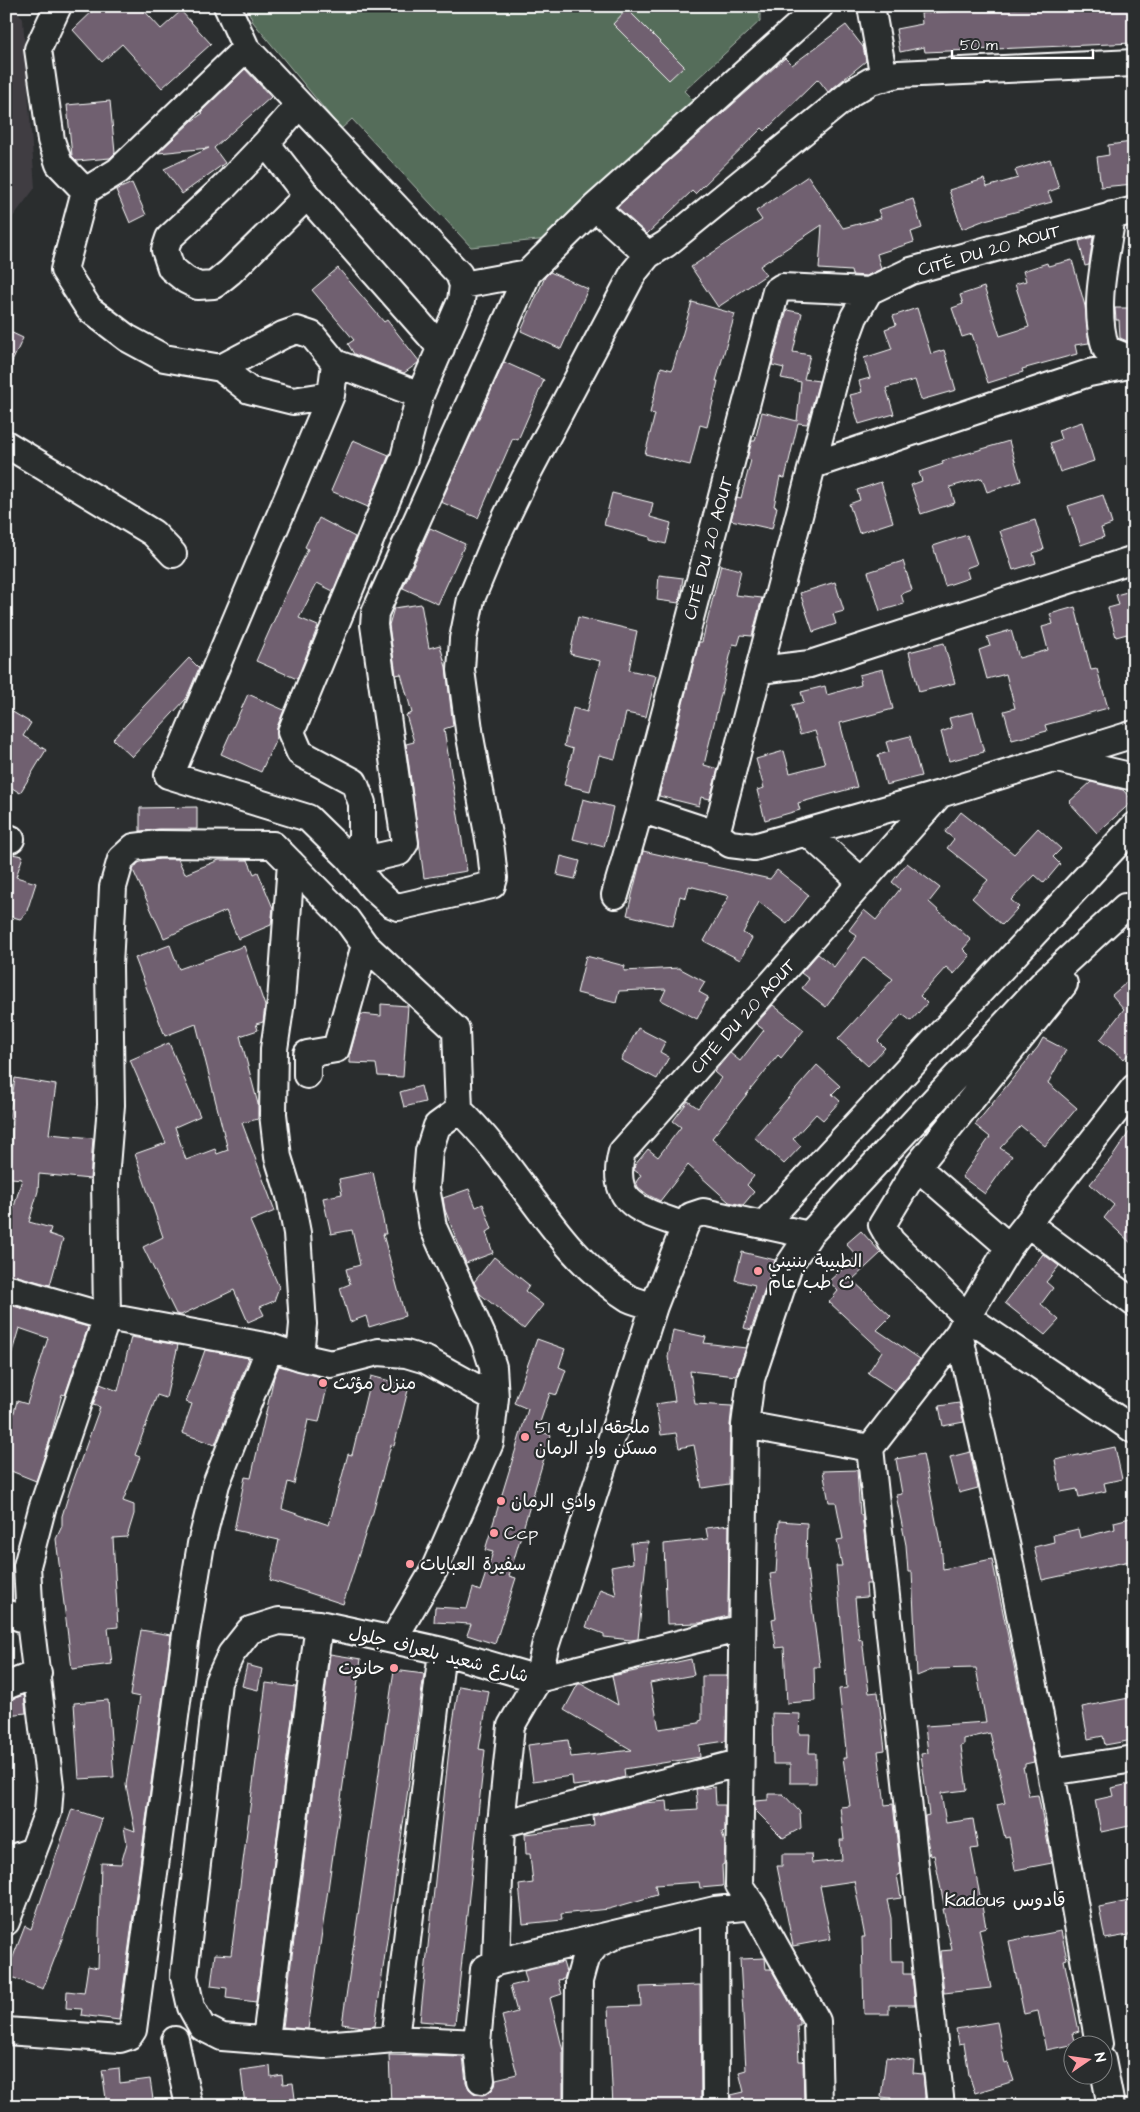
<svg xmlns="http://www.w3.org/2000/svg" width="1140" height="2112" font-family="'Architects Daughter','Playpen Sans Arabic',sans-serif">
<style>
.built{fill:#3f3d42}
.grass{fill:#546d5a;stroke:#aab6ac}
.building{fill:#6f616f;stroke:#fff}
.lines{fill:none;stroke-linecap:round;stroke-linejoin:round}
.minor-casing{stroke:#fff;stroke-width:30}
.minor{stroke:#2a2d2e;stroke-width:26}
.poi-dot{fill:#ff9aa2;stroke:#2a2d2e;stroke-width:2}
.labels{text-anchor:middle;stroke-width:4.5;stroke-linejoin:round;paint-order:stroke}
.street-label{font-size:18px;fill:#fff;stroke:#2a2d2e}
.poi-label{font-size:18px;fill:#fff;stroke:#2a2d2e;text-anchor:start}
.neighbourhood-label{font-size:19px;fill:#fff;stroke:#2a2d2e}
</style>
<rect width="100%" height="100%" fill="#2a2d2e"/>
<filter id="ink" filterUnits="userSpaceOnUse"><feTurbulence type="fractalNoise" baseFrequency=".02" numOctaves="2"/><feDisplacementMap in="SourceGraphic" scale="10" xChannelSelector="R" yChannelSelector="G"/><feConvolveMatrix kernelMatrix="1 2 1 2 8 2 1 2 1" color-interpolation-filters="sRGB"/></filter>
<g filter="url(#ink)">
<path class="built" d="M6,6H14L23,19L35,188L6,226Z"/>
<path class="grass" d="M246,6H760V21L684,91L697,104L548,239L471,247L352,119L341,129L253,22Z"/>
<path class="building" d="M98,6H140L161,29L181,11L211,44L162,88L122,44L102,62L73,30Z
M1074,6H1134V43L925,52L924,47L900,52L896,29L922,24L921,13Z
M627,9L684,66L669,80L613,24Z
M846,25L863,47L866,61L828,92L818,79L765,131L762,128L695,194L692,191L647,234L617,207L785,58L792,65Z
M245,69L271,97L214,148L225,163L182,194L164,169L209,148L158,153L192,121L203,113L201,112Z
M110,101L115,153L110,158L77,161L72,156L67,105Z
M1132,142L1134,184L1101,187L1097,157L1109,155L1108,145Z
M1050,159L1059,188L1048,192L1052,202L985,220L962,229L949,190L984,179L987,187L1018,178L1015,170Z
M808,176L843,228L881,218L878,210L913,199L922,228L911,232L914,242L877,254L881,269L866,276L852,275L851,271L819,269L822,225L760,266L766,275L718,307L691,267L762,220L756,211Z
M132,183L146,215L130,223L116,190Z
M1093,237L1089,265L1085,266L1079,241Z
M1072,260L1085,306L1089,343L1075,345L1077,354L1022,369L1023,372L988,383L972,334L962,337L952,308L963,304L960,295L984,287L1000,336L1029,327L1015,284L1026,281L1023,271L1047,263L1048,266Z
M338,268L384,322L387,320L419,361L418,363L404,373L354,354L348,344L354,340L312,290Z
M550,272L588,289L561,349L521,331L545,277Z
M692,302L735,314L716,381H718L707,427L700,425L690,465L645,454L655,414L650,413L661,367L672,370Z
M917,308L931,354L944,350L956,390L921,400L915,380L886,388L894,414L859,424L850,395L862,392L859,381L870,378L864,358L892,349L885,329L896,325L893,316Z
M1115,308H1134V344L1120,338L1119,320H1116Z
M787,310L802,313L793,352L810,355L804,379L819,381L807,424L798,423L785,478L780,477L774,506L777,507L772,529L731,520L737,497L741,498L751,460L747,459L752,441H755L762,412L797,421L801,382L781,378L784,368L772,365Z
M6,330L23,338L6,375Z
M504,362L544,380L518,440L513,438L478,518L441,502Z
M1082,422L1094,461L1060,472L1050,443L1061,439L1058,430Z
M353,440L389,455L368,507L331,491Z
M1009,441L1021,481L987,492L982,478L950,487L955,503L921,514L911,485L922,481L919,472L943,464L942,461Z
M881,482L893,522L859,533L849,504L860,500L857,490Z
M612,493L653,503L650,517L671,523L666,544L650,540V537L604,525Z
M1103,495L1112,524L1101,528L1104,537L1081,545L1068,506Z
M319,518L355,537L333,591L317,583L299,618L318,626L297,679L256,661L283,600L308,549L305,547Z
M1035,520L1044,549L1033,553L1036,563L1013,570L1000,531Z
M430,528L465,544L438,604L403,588Z
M967,535L977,564L966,568L969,578L945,586L933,546Z
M903,561L912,590L901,594L904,604L880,611L868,572Z
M721,565L741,570L735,595L762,598L752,636L741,635L738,645L733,644L704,765L718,769L710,799L701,797L699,806L659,796L699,642H702Z
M659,575L683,578L679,603L657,600Z
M835,582L844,611L833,614L836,624L813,632L800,593Z
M1134,590V641L1129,642L1127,634L1116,637L1108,608L1119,605L1116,595Z
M421,604L429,648L440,645L446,667L453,726L444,729L467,871L424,878L406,744L414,742L406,715L412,713L401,674L396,675L389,625L394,608Z
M1075,607L1091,670L1097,669L1108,708L1045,725L1047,731L1012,740L1004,711L1015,708L1006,674L987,679L979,650L990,646L987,637L1011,630L1019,658L1048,650L1042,627L1053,624L1050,614Z
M578,617L637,631L629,670L656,676L646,717L626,713L615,759L599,755L590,791L564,785L573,749L564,746L573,708L587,712L600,661L570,654Z
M944,643L955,683L919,692L909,652Z
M189,658L199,668L186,699L132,757L113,739Z
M883,669L893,709L840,723L857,787L798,803L800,810L765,820L757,790L764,788L756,759L784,751L790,773L825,764L815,731L800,735L792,705L804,702L801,692L825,686L827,695L861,685L859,675Z
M248,694L284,710L277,727V737L261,772L221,754Z
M6,708L31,723L23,736L46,750L20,793L6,784Z
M973,712L984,752L949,761L941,732L952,728L949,718Z
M910,736L921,776L886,785L878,755L889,752L886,742Z
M1091,782L1123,790L1133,801L1097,833L1069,802Z
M583,799L613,807L604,847L573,839Z
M197,807V829H159L140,831V808Z
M961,812L1014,854L1038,828L1061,849L1053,857L1060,864L1044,883L1035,875L1011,900L1019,907L1002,925L972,898L988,880L947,848L954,839L945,832Z
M643,851L770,879L777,870L809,895L787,924L759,902L743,933L752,938L740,960L704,941L729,896L689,886L686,898L680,896L673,926L627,915Z
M6,853L23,856L16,877L36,883L26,914L20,919L6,915Z
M561,856L580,861L575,879L557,875Z
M160,859H178L185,874L219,860H248L254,874L258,872L273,908L271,925L238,939L226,911L164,938L133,870L138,863L144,861Z
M907,863L940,888L929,902L971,940L963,949L970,956L954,974L946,967L920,996L927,1003L911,1021L902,1014L878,1041L885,1048L868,1066L838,1039L893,979L864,957L826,1007L802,988L809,979L801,973L818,954L834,967L857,936L849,930L864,910L876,920L900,889L892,882Z
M170,945L179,969L244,946L265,1006L263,1022L256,1024L258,1030L240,1036L258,1104V1119L242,1123L275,1211L250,1221L279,1287L274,1301L260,1307L264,1315L248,1322L234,1290L181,1315L176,1314L143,1247L163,1237L135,1154L166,1143L130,1060L169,1043L200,1116L175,1127L186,1160L215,1149L217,1154L228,1150L196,1024L165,1036L135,958Z
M586,956L625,966L624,971L679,968L705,982L699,992L708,997L697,1019L661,1000L666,989L619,991L616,1003L577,993Z
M1134,976V1047L1124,1059L1100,1040L1124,1009L1112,995Z
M381,1004L408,1006L403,1077L378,1076L376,1064L350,1063V1054L361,1014L381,1016Z
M773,1005L804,1030L781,1058L778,1055L712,1138L754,1176L747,1185L754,1192L743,1205L729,1202L688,1165L660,1201L648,1195L638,1187L636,1182L641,1175L634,1170L635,1165L648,1149L658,1157L681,1127L673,1121L688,1101L698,1108L721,1078L714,1072L730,1053L740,1061L764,1030L756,1024Z
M638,1028L665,1042L660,1052L669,1057L657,1079L621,1060Z
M1043,1038L1066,1050L1048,1083L1077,1108L1045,1146L1021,1126L1000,1148L1012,1156L985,1194L962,1177L990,1137L975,1125L1038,1047Z
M817,1065L840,1086L832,1094L840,1101L823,1120L816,1114L793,1139L801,1146L784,1164L754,1137Z
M15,1078L56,1085L49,1134L93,1138L90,1179L39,1174L38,1191L29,1222L51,1228L49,1234L63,1239L50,1285L6,1273V1220L10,1221L22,1179L11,1178L13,1118H9Z
M421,1086L425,1102L404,1107L400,1092Z
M1134,1125V1246L1104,1218L1114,1205L1090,1184L1113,1156Z
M373,1172L386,1234H383L405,1316L369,1327L366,1316L350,1322L340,1288L350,1284L346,1269L360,1265L352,1230L331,1234L323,1198L342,1194L339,1179Z
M469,1189L476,1207L483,1204L492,1229L486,1232L493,1253L466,1263L445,1210L443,1198Z
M861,1231L881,1253L852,1280L891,1316L877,1330L920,1359L895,1391L868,1373L882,1351L829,1302L838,1291L829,1281L857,1256L846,1244Z
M742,1252L775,1260L751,1330L744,1328L755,1285L735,1280Z
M1043,1254L1059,1266L1046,1282L1053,1288L1041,1304L1059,1320L1045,1335L1005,1303Z
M494,1257L529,1285L525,1291L543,1305L524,1329L480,1294L474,1282Z
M6,1304L88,1327L65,1395L62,1394L49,1443L36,1481L6,1469V1426L10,1427L17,1401L27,1404L48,1338L19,1328L10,1359L6,1358Z
M673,1330L706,1337L704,1343L746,1348L736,1376L690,1371L695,1404L732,1406L730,1425L729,1484L702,1488L694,1445L679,1448L676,1433L661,1435L656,1404L675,1401L668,1357Z
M131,1337L178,1345L166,1398L157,1395L135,1455L140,1457L123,1501L134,1505V1514L127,1537L113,1538L118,1627L108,1628L112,1664L72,1669L56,1539L62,1526V1516L70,1490L100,1407L93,1405L100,1384L118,1391Z
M537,1339L565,1349L559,1367L566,1370L557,1395L550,1393L537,1431L551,1435L509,1576L516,1578L495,1644L467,1635L471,1624L434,1622L435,1607L467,1609L473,1588L480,1591L493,1552L485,1550L528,1409L514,1403Z
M205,1350L249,1358L215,1445L182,1433L192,1404L186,1402Z
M279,1366L329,1379L319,1422L308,1420L294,1484L288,1482L282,1509L329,1525L348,1454L352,1455L371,1376L409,1386L394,1446L391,1445L372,1516H371L343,1604L270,1580L279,1540L234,1530L245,1477L251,1478L274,1377Z
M959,1403L964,1422L943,1426L939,1406Z
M1115,1447L1122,1479L1104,1483L1106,1491L1079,1497L1077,1489L1061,1492L1055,1460Z
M970,1452L978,1488L959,1493L950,1457Z
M923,1454L940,1542H941L943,1569L992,1559L1034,1762L1025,1764V1767H1023L1029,1796L1038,1795L1052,1863L1015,1870L1009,1837L1005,1838L997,1805L1005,1803L1001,1783H1002L990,1733L964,1739V1745L961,1746L967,1790L941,1793L946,1823L973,1819L978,1848L971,1849L986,1927L979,1929L991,1988L944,1993L940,1951L952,1950L943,1909H945L934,1855L931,1856L925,1821V1816L929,1815L921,1754L928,1753L925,1726L986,1722L976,1668L934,1669L917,1676L912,1572H908L906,1545L896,1495L902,1494L896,1459Z
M857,1470L860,1515H862L870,1584H866L867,1597L855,1598L859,1640L862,1639L869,1693L878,1692L885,1750L878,1751L885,1805L893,1804L901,1874L897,1875L901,1898L887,1900L891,1918L892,1961H903V1974H912L915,2005H889V2014H864L862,1937H865L854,1881L820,1886L831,1939L793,1946L777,1866H782V1854H811L812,1863L842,1860L840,1840H844L840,1807L850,1806L843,1758H847L839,1689L847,1688L836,1566H842L837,1540L843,1539L836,1502H829L823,1471Z
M1134,1517V1560L1042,1580L1034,1547L1054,1542L1053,1535L1078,1529L1080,1538L1115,1529L1114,1522Z
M779,1521L807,1523L806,1560L820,1667H814L815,1701L787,1703L784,1647L776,1648L772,1619L776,1618L770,1574L776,1573Z
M729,1525L728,1616L700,1623L667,1624L664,1544L708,1539L706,1528Z
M648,1542L638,1639L631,1640L604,1637V1634L586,1627L600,1589L616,1595L611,1567L633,1563L631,1543Z
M141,1630L171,1635L119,2020L81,2015L82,2009L66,2008L67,1991L84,1993L88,1966L98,1968L101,1863L121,1864L127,1843L124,1827L135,1831L126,1785L140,1697L130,1695Z
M330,1654L361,1659L308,2029L283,2027Z
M691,1659L694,1675L650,1683L659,1729L699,1723V1721L702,1720V1676H727L726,1741L699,1745L700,1757L624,1769L625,1777L590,1786V1784L573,1786L572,1776L533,1781L528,1745L568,1740L571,1757L632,1750L564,1710L578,1684H581L618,1705L612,1676Z
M247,1665L262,1669L258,1690L242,1686Z
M394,1670L424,1674L375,2026L363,2027L342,2024Z
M266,1683L296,1687L256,2002L226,1998L227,1988L211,1986L215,1954L231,1955Z
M459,1686L489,1691L479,1749L485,1750L455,2024L420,2021L450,1740Z
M24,1695L26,1713L6,1715V1701Z
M1134,1697V1731H1131L1133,1740L1105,1745L1103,1736L1088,1739L1082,1707Z
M108,1700L114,1777L79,1779L74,1703Z
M772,1713L800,1714L799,1734H810L809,1753H816V1783H790V1764H773Z
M1134,1783V1825L1101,1832L1095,1800L1113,1796L1111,1788Z
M715,1787L716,1805H725V1831L722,1832L725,1843L724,1864L722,1865L723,1886L700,1888L699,1882L655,1885L657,1895L609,1909L561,1914L562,1920L523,1924L519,1885L533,1883L530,1854H526L525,1834L594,1826L593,1816L644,1803L667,1801L668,1811L698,1809L696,1789Z
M768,1794H783L800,1812L801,1828L783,1838L755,1810V1801L768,1800Z
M72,1809L102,1819L73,1910L43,1989L6,1975L25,1926L31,1929Z
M1134,1900V1934L1105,1939L1099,1907Z
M1061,1931L1067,1959L1064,1960L1079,2031L1073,2033L1076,2044L1046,2050L1038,2011L1024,2014L1009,1941Z
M765,1958L766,1969H771L800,2021V2025H797L799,2061H803L804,2106H731V2095L744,2092L739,2072L746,2070L740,1959Z
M563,1962L566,1972L564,1979L558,1980L562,1994L550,1998L563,2051V2103L549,2106H391L389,2055L463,2057L466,2082L469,2089L475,2094L483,2095L490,2092L495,2086L496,2079L517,2074L502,2016L517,2012L510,1986L527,1982L524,1971Z
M700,1985L701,2106H613L608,2007L641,2006L640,1987Z
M997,2022L1005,2064L1008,2063L1014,2081L975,2093L969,2075L964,2043L959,2044L956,2029Z
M886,2057L914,2061L913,2073L923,2074L925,2096L924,2106H890L891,2098L881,2097Z
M270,2066L271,2077L282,2075L283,2084L293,2083L296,2106H245L241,2070Z
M119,2068L120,2083L150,2079L154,2106H107L102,2070Z"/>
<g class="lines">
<defs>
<path id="minor" d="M58,6L38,49L51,140L59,164L85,191
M227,6L246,48L459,274L463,285L461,301L420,395L404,458L291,732L300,753L354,782L362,803V840L352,853
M871,6L884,78
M246,48L118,171L85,191L64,270L89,309L127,338L164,358L221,368L249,390L293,401L331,395
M299,105L266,143L307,196L441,348
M266,143L223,188L169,238L165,250L171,268L186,280L198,286L214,285L230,272L307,196
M595,207L648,255
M1134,210L911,271L869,291L854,317L843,347L716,834L730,844L754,847L940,794L1134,734
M1112,215C1106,258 1092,306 1106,349L1134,360
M463,285L528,273
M335,363L331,395L175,764L168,775L308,818L348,857L372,887L391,904L398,907L492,885L494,878L491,850L470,737L461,670L463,639L471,599L498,534L525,478L634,272L648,255L666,244L852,92L871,81L898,74L1134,63
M221,368L283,335L297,330L312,335L335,363L420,395
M6,444L153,533L173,554
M813,465L1089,373L1134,364
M760,670L810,664L1134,559
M1057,759L1134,777
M640,809L716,834
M808,833L862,882
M6,837L11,839
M362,840L364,851L367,856L373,858L399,852L405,843L374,625L375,613L528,273L595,207L820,6
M291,863L281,1002L274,1049L273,1114L278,1157L290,1196L297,1233L303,1324L300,1357
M615,895L640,809L776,291L782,287L869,291
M1064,984L917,1167L882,1225L891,1241L967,1317L959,1333L1007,1548L1051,1772L1099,2044
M307,1075V1054L336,1049L365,945L456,1030L459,1110
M1134,1088L1009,1247L967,1317L1134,1430
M917,1167L1009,1247
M764,1224L1134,826
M1028,1224L1134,1303
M685,1226C644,1211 608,1206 622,1152L940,794
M6,1288L107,1317L270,1347L300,1357L331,1364L378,1352L406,1354L426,1360L495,1398
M745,1425L870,1448
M6,1613L30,1621
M393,1640L434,1570L490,1443L495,1398L493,1367L485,1342L433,1227L426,1188L429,1151L437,1126L459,1110C520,1168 556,1254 628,1298C636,1302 646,1304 654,1306
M6,1686L38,1673
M1051,1772L1134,1759
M501,1824L739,1763
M6,1860L33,1851
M715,1910L716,2106
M6,1922L48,1812L50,1786L30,1621L27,1566L42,1509L107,1317L105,1179L111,1105L109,966L113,887L121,859L134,847L159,844L273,845L347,920L365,945
M496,1962L715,1910L753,1906
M6,2031L120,2039L129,2036L133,2030L186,1634L201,1544L216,1484L270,1347
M266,2039L319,1624
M395,2039L442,1651
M175,2040L189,2106
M477,2043L395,2039L324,2045L222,2037L202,2027L191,2007L184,1976L218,1682L231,1654L250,1630L279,1621L319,1624L393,1640L442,1651L538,1679L742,1628
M1102,2060L1111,2106
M481,2080L477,2043L484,1969L496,1962L501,1824L511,1726L538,1679L545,1647L654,1306L685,1226L691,1216L703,1212L809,1235
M578,2106L579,1981L585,1959L597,1944L612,1937
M819,2106L817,2021L753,1906L739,1885L745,1425L751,1379L789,1265L809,1235L1047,979L1125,907
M941,2106L870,1448L959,1333"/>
</defs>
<use href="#minor" class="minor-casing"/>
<use href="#minor" class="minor"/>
</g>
</g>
<g class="poi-dot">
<circle cx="758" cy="1271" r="5"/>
<circle cx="323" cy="1383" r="5"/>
<circle cx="525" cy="1437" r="5"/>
<circle cx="501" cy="1501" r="5"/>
<circle cx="494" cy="1533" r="5"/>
<circle cx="410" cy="1564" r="5"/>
<circle cx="394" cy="1668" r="5"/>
</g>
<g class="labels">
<g class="street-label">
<text transform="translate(989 250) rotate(-16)" y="6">CITÉ DU 20 AOUT</text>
<text transform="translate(708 548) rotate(-75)" y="6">CITÉ DU 20 AOUT</text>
<text transform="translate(743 1016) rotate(-48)" y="6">CITÉ DU 20 AOUT</text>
<text transform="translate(439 1654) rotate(14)" y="6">شارع شعيد بلعراف جلول</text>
</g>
<g class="poi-label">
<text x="768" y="1267">الطبيبة بننيني<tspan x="768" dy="21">ث طب عام</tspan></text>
<text x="333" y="1389">منزل مؤثث</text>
<text x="535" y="1433">ملحقه اداريه 51<tspan x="535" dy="21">مسكن واد الرمان</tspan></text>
<text x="511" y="1507">وادي الرمان</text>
<text x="504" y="1539">Ccp</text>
<text x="420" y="1570">سفيرة العبايات</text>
<text x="384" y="1674" text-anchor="end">حانوت</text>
</g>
<g class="neighbourhood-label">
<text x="1005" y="1906">Kadous قادوس</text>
</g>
</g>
<rect width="1140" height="2112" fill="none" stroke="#2a2d2e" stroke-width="25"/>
<rect x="12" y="12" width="1115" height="2087" fill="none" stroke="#fff" stroke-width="2" filter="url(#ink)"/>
<g transform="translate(1088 2060) rotate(77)"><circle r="24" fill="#2a2d2e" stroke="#7f8182"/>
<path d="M0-4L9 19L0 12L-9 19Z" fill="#ff9aa2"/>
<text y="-8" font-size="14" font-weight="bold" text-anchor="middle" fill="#ffffff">N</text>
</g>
<path d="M952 50v8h141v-8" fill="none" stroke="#ffffff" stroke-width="2.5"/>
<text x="960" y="50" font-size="15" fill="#ffffff" stroke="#2a2d2e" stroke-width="4" paint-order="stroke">50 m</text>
</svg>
